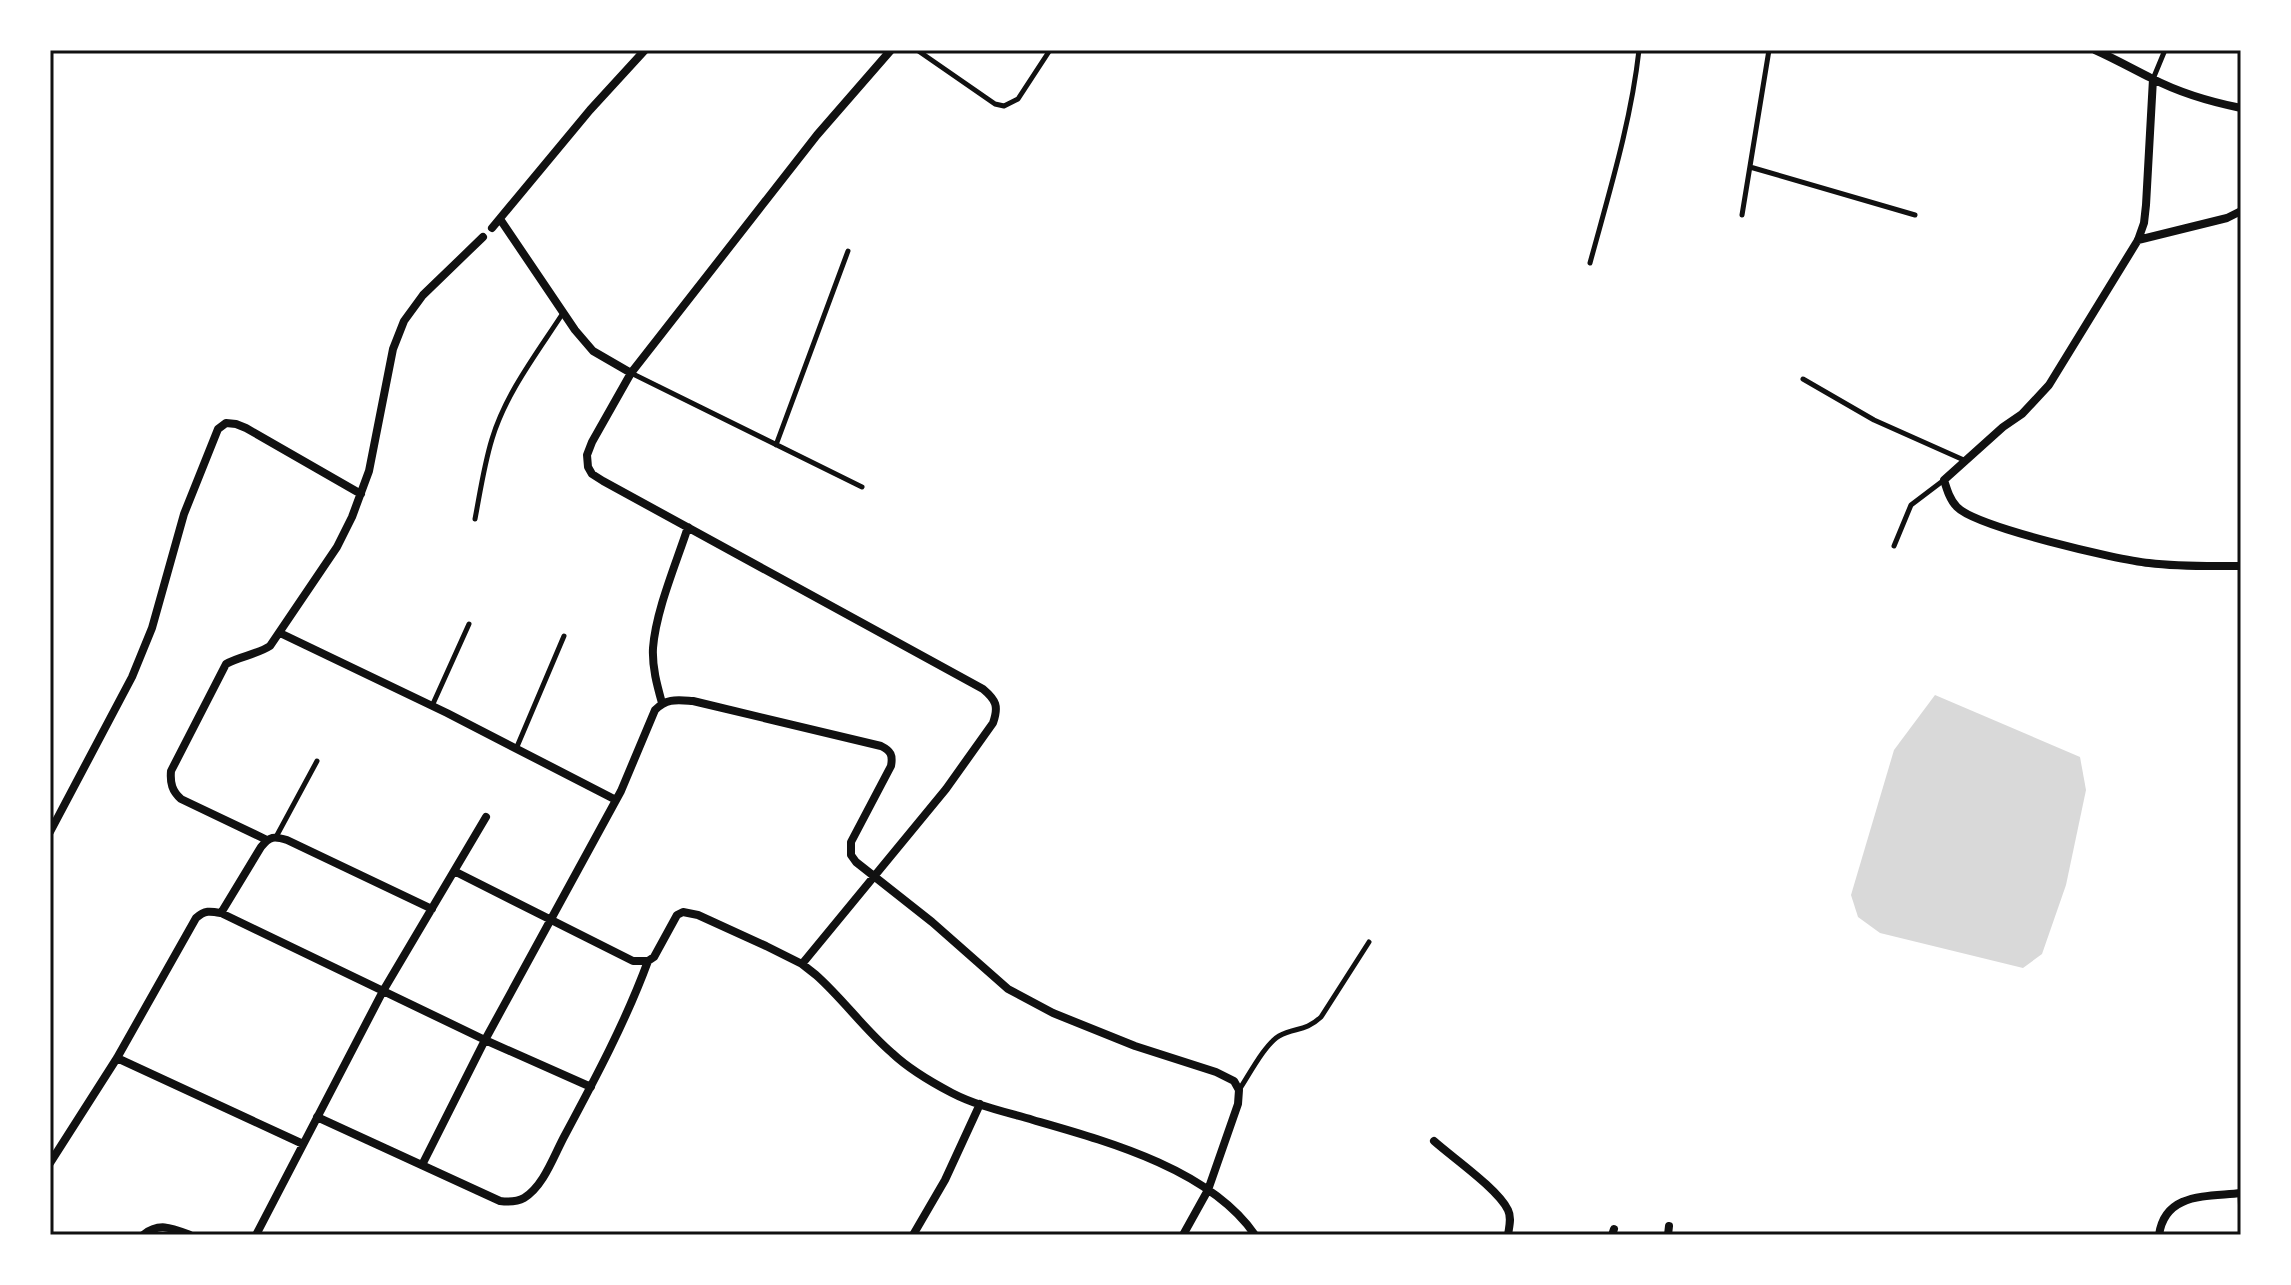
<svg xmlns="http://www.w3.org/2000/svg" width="2291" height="1285" font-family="Cabin,sans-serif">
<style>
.water{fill:#d9d9d9}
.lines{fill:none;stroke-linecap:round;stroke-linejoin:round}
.service{stroke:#111;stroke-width:5}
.minor{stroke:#111;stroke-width:8}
.neatline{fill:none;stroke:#111;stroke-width:3}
</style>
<rect width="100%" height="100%" fill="#fff"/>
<path class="water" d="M1935,695L2080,757L2086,790L2066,885L2042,954L2023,968L1880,933L1858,917L1851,895L1894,750Z"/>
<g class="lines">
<path class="service" d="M917,50L995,104L1004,106L1018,99L1050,50
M2153,79L2165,50
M1750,167L1915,215
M1742,215L1769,50
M1590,263C1609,193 1631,122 1639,50
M631,373L862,487
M1803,379L1874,420L1966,461
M776,445L848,251
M475,519C480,493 484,465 492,439C506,393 537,353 563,313
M1894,546L1911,505L1944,480
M432,706L469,624
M516,749L564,636
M276,837L317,761
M1239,1090C1249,1075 1265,1044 1279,1036C1295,1027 1305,1032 1321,1017L1369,942
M2240,1193L2241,1217"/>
<path class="minor" d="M2095,50C2115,59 2133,69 2151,78C2178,92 2211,102 2241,108
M2153,79L2146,205L2144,223L2138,240L2049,385L2022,414L2003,427L1944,480C1947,490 1950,500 1957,507C1976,527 2118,560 2149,563C2180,567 2210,566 2241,566
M500,219L575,330L593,351L631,373
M492,228L590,110L645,50
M2138,240L2227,218L2241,211
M280,633L447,713L616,800
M662,703C657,685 652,667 653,648C656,610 676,564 688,527
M50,832L132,677L152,628L184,514L218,429L226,423L236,424L246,428L361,494
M267,840L181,799C172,791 170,783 171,771L226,664C240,656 256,655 270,646L337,547L352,517L369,471L393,349L404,321L423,295L483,237
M454,871L633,961H648L654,957L677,915L683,912L698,915L766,946L802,964L816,975C843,999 864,1029 892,1053C910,1070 931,1082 952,1093C977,1106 1006,1112 1033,1120C1106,1141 1210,1169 1255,1235
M221,913L261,847C270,836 274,836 287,840L432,909
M802,964L946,789L993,723C999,706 996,700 983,689L603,481L592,474L588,467L587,455L592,442L631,373L817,135L891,50
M117,1058L303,1144
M317,1117L500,1201C508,1202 517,1202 524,1198C544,1186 554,1155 565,1135C595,1079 626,1021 648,961
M1434,1141C1453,1158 1498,1189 1508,1210C1512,1218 1509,1227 1508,1235
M50,1163L117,1058L196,918C205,910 210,911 221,913L485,1040L591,1087
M422,1165L485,1040L621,791L655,710C667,698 677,700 693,701L881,746C891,751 893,755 891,766L851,842V855L856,862L932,922L1008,989L1053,1013L1135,1046L1216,1072L1234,1081L1239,1090L1238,1104L1208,1190L1183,1235
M143,1235C159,1222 172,1228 190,1235
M256,1235L383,991L486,817
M913,1235L945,1180L980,1104
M1612,1235L1614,1229
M1668,1235L1669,1226
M2159,1235C2165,1192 2207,1197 2241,1193"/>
</g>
<rect width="2291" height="1285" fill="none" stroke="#ffffff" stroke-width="104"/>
<rect x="52" y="52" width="2187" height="1181" class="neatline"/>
</svg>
